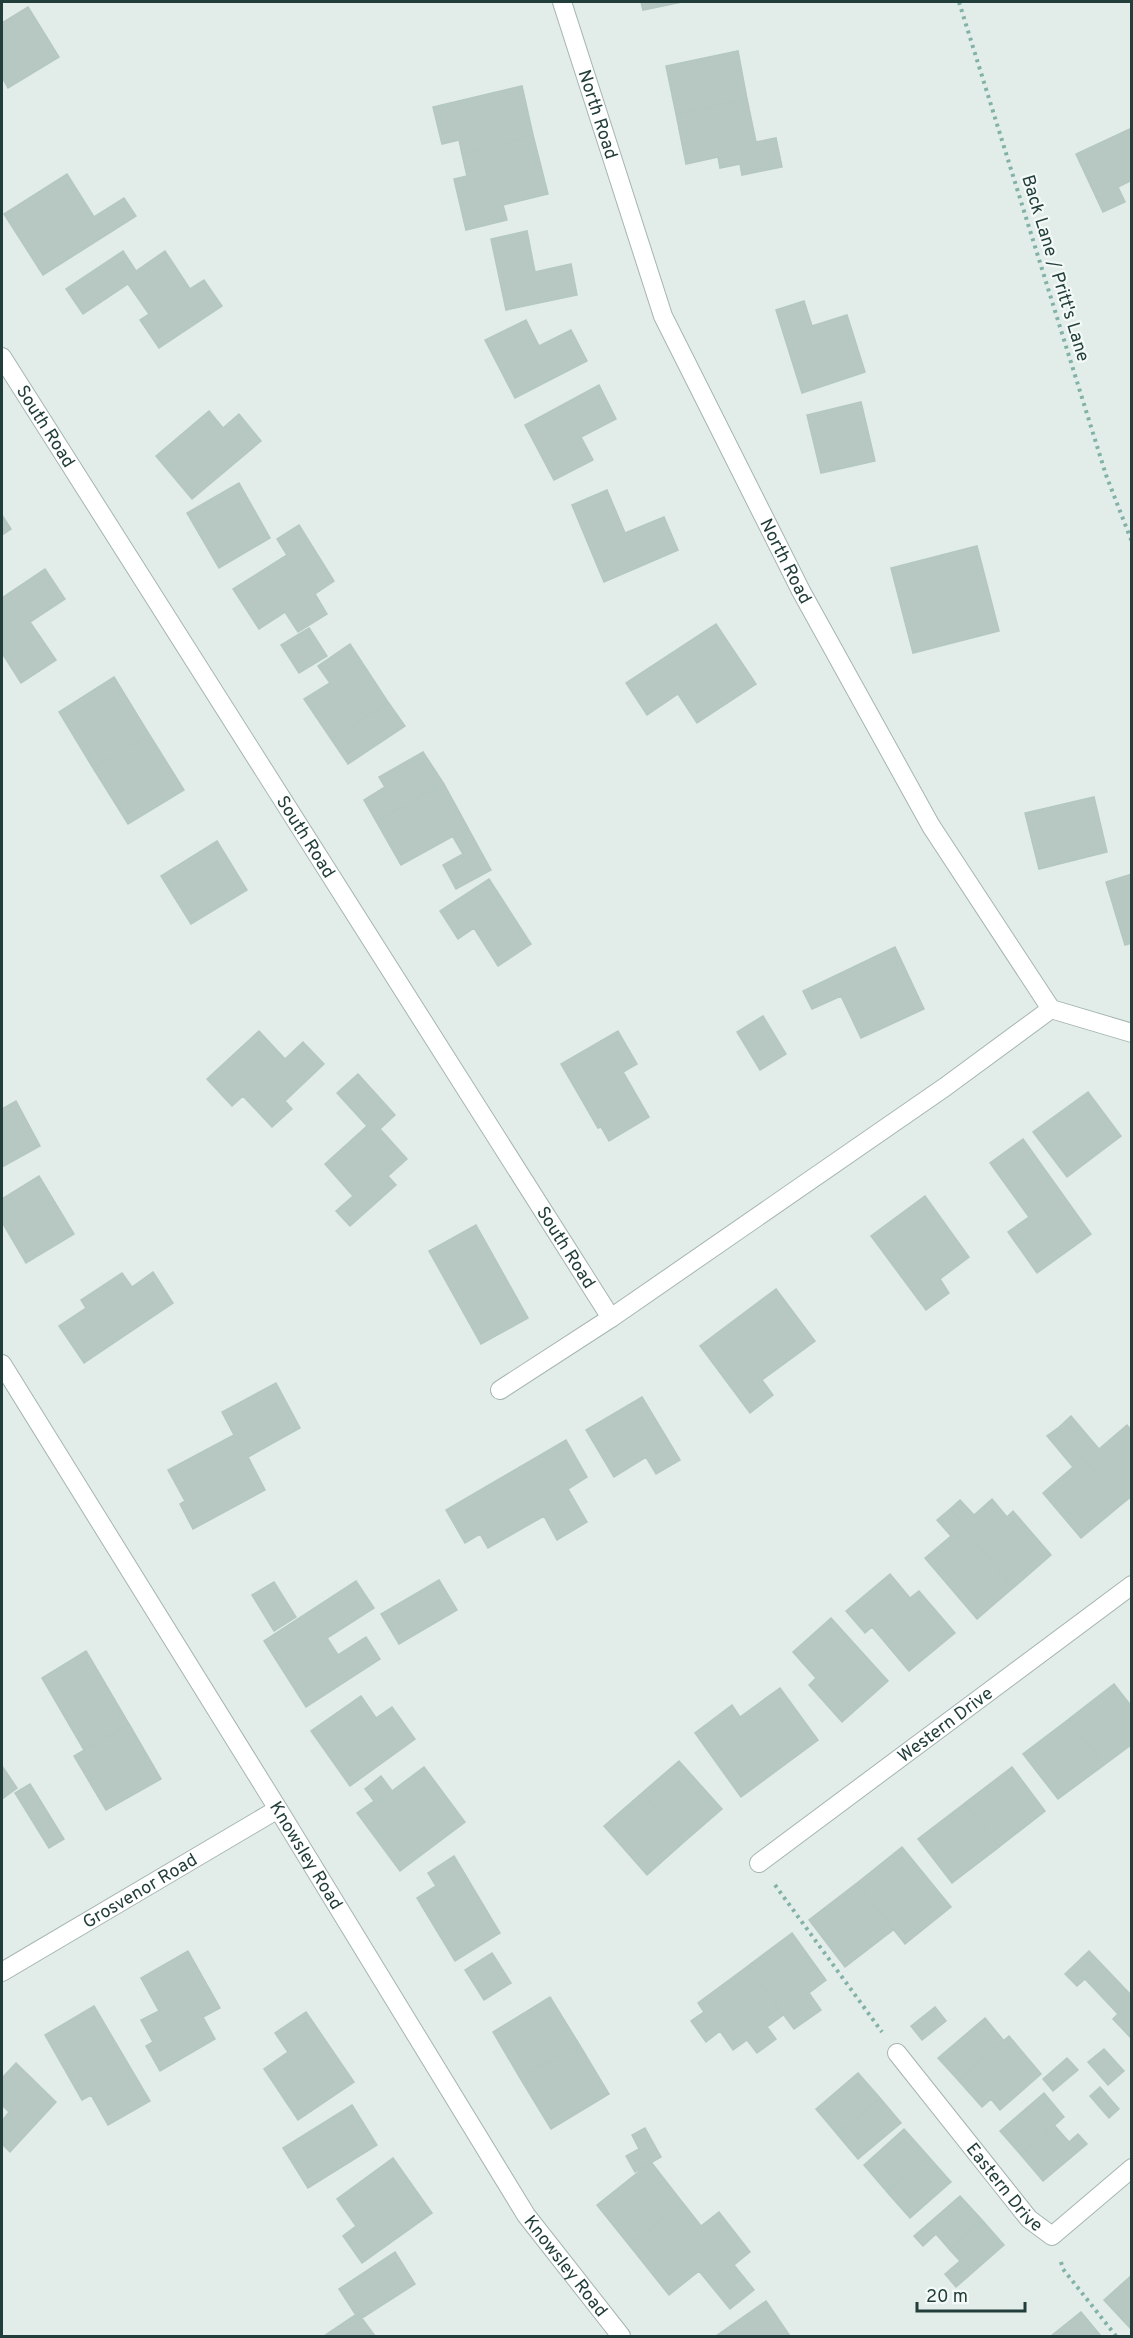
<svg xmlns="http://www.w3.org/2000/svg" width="1133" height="2338" font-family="Overpass,sans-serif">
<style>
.building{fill:#b7c8c3;stroke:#b4c7c1;stroke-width:1.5}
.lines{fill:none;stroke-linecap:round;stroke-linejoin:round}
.minor-casing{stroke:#a5b5b1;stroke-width:20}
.path{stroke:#82b1a7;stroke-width:4;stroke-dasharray:3 4.5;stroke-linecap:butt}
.minor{stroke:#fff;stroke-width:18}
.labels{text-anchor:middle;stroke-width:4.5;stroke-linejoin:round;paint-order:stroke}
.street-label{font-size:18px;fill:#223e3a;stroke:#f3f9f7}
</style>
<rect width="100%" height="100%" fill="#e2ede9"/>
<path class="building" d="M641,2H682L643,10Z
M28,7L59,57L8,88L2,77V23Z
M738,51L747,99L676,114L666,66Z
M522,86L533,135L462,154L459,140L442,144L433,107Z
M747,99L756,142L776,138L782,167L742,175L740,164L720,168L718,157L686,164L676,114Z
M1132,128V180L1118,187L1125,202L1103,212L1076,154Z
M533,135L548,194L503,205L507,220L466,230L454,179L467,176L462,154Z
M67,174L94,217L124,198L136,216L43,275L4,214Z
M527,231L535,272L571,264L577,295L506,310L491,239Z
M123,251L136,271L165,251L190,289L204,280L222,306L159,348L140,320L149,314L128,284L83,314L66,289Z
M804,301L812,326L847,315L865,372L802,393L776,310Z
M526,320L539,346L571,330L587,361L515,398L485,340Z
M599,385L616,419L581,437L593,460L554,480L525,425Z
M861,402L875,461L821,473L807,415Z
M209,411L223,428L239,414L261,441L192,499L156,456Z
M239,483L270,538L219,568L187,513Z
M607,490L625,533L664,517L678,550L604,582L572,505Z
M2,515L11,529L2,535Z
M299,525L334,581L315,594L327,614L298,632L285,612L259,629L233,589L287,555L277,539Z
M977,546L999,631L913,653L891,568Z
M45,569L65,599L30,622L56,660L21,683L2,653V598Z
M716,624L756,684L697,723L678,694L647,715L626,683Z
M309,628L327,656L299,673L281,645Z
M350,644L388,702L331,739L304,699L330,683L318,666Z
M114,677L149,734L93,768L59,712Z
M388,702L405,726L348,764L331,739Z
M149,734L184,790L128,824L93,768Z
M423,752L444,784L376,821L364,800L385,787L379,777Z
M444,784L468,828L401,865L376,821Z
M1094,797L1107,852L1039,869L1025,813Z
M468,828L491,870L456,889L443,865L463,854L453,837Z
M217,841L247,890L191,924L161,876Z
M1132,874V943L1125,945L1106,882Z
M489,879L531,944L498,966L474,928L458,939L440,911Z
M895,947L924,1009L861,1038L841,996L812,1009L803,991Z
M763,1016L786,1054L760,1070L737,1032Z
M259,1031L285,1059L303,1042L324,1064L285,1101L292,1109L272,1127L243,1096L232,1106L207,1079Z
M618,1031L637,1064L623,1072L649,1117L609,1141L601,1127L598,1128L561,1064Z
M358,1074L395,1115L380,1129L407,1159L388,1176L396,1185L350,1226L336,1211L353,1196L325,1164L367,1126L337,1093Z
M1088,1092L1121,1136L1067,1177L1033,1132Z
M16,1101L40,1146L2,1167V1109Z
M1023,1139L1091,1234L1037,1273L1008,1232L1029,1217L990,1163Z
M39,1176L74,1234L26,1263L2,1222V1199Z
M925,1196L969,1257L940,1279L949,1293L926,1310L871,1236Z
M476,1225L528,1318L481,1344L429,1251Z
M153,1272L173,1303L84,1363L59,1326L86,1308L81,1300L122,1273L132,1287Z
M776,1289L815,1341L762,1380L773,1395L750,1413L700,1346Z
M276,1383L300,1428L248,1457L265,1490L193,1529L180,1504L185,1501L168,1470L234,1435L222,1412Z
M642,1397L680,1460L656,1474L646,1457L614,1477L586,1430Z
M1071,1416L1099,1449L1127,1425L1132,1431V1496L1122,1504L1058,1428Z
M1058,1428L1122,1504L1081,1538L1043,1493L1073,1467L1047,1436Z
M566,1440L587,1477L568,1489L587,1522L557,1540L544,1516L488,1548L480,1534L465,1543L446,1510Z
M992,1499L1007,1517L1013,1511L1051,1555L1013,1588L950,1509L960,1500L974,1515Z
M950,1509L1013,1588L977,1619L925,1558L951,1536L937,1520Z
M890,1574L910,1598L919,1591L955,1633L909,1671L872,1627L865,1633L846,1611Z
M439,1580L457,1610L399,1644L381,1614Z
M356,1581L374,1608L327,1638L338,1655L366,1637L380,1659L306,1707L264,1641Z
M274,1582L296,1617L274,1631L252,1595Z
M831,1618L888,1681L842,1722L809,1685L816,1678L793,1652Z
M86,1651L129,1724L84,1750L42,1678Z
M1114,1684L1132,1707V1744L1104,1765L1069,1719Z
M780,1688L818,1740L741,1797L695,1733L732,1705L740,1717Z
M361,1696L376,1718L392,1707L415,1739L350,1786L311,1731Z
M1069,1719L1104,1765L1058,1799L1023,1754Z
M129,1724L161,1779L106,1810L74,1756Z
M679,1761L722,1809L684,1842L642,1793Z
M2,1766L17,1788L2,1799Z
M424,1767L465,1822L400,1871L357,1813L374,1801L365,1789L381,1776L392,1791Z
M1012,1767L1045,1811L999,1847L965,1803Z
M30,1784L64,1839L49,1848L15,1793Z
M642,1793L684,1842L647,1875L604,1826Z
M965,1803L999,1847L952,1883L918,1839Z
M902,1847L951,1907L905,1944L857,1883Z
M454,1856L500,1933L455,1961L417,1898L436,1886L428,1873Z
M857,1883L893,1930L845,1967L809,1920Z
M792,1933L826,1980L809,1993L821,2010L794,2029L748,1966Z
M188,1951L220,2008L203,2017L215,2039L160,2071L146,2046L153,2042L141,2020L159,2011L141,1978Z
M1089,1951L1132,1996V2039L1113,2019L1118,2014L1085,1979L1077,1986L1065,1974Z
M492,1953L511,1983L484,2000L465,1970Z
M748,1966L783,2015L767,2027L776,2039L757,2053L747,2040L733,2050L720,2031L706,2042L691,2021L704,2012L698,2003Z
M550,1997L579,2044L520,2078L493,2032Z
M94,2006L150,2101L108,2125L91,2095L82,2100L45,2035Z
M935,2007L946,2021L922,2040L911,2026Z
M306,2012L354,2082L298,2120L264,2069L288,2052L275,2033Z
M985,2018L1004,2041L958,2080L938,2058Z
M1009,2036L1041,2074L1000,2110L991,2099L982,2107L958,2080Z
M579,2044L609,2094L551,2129L520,2078Z
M1104,2049L1124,2071L1108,2085L1088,2062Z
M1067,2058L1078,2070L1053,2091L1043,2079Z
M16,2063L56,2102L10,2152L2,2144V2121L9,2112L2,2105V2078Z
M858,2073L880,2098L837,2134L816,2109Z
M1100,2087L1119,2109L1109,2118L1090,2096Z
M1044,2093L1064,2117L1021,2155L1000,2131Z
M880,2098L901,2123L858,2159L837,2134Z
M352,2105L377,2145L308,2188L283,2148Z
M1054,2125L1069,2142L1078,2134L1087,2144L1043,2181L1021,2155Z
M645,2128L661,2157L635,2172L626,2156L639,2149L632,2135Z
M904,2129L928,2156L887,2192L864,2165Z
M928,2156L951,2182L910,2218L887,2192Z
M393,2158L432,2213L362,2263L343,2236L356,2226L337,2199Z
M651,2162L683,2203L629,2245L597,2205Z
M960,2196L982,2220L949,2249L936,2234L923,2246L914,2236Z
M683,2203L701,2226L719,2212L750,2252L734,2265L754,2290L730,2309L699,2271L669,2295L629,2245Z
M982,2220L1004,2245L956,2287L945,2274L960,2261L949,2249Z
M395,2252L415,2284L359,2320L339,2289Z
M1132,2275V2330L1104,2300Z
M766,2301L790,2336H716Z
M1081,2312L1101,2336H1051Z
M358,2313L375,2336H324Z"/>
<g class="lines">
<defs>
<g id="minor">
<path id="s1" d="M562,2L663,316L801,591L931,826L1051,1009L1132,1033"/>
<path id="s2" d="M2,357L611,1318L945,1087L1051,1009"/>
<path id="s3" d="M2,1364L278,1809L526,2215L621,2336"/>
<path d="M500,1390L611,1318"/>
<path id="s4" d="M759,1863L1132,1585"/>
<path id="s5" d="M2,1972L278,1809"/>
<path id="s6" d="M897,2053L1029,2219L1052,2236L1132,2168"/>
</g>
</defs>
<use href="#minor" class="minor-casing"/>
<path class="path" d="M959,2L1106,475L1132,542
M775,1885L882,2032
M1061,2262L1063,2269L1116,2336"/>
<use href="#minor" class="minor"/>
</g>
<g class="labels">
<g class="street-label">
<text dy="6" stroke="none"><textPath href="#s1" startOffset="118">North Road</textPath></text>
<text transform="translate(1056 268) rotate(73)" y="6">Back Lane / Pritt's Lane</text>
<text dy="6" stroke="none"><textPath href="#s2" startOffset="82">South Road</textPath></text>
<text dy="6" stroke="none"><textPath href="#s1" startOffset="604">North Road</textPath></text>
<text dy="6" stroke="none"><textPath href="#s2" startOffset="568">South Road</textPath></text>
<text dy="6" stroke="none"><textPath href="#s2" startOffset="1054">South Road</textPath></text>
<text dy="6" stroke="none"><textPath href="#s4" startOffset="232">Western Drive</textPath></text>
<text dy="6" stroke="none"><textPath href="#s3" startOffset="578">Knowsley Road</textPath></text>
<text dy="6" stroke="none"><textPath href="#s5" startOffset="160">Grosvenor Road</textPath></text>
<text dy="6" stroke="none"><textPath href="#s6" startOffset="172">Eastern Drive</textPath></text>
<text dy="6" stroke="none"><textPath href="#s3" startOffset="1064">Knowsley Road</textPath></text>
</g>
</g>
<rect width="1133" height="2338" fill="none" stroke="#223e3a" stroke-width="6"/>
<path d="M917 2302v9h108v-9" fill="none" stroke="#223e3a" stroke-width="3"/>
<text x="926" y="2302" font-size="18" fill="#223e3a" stroke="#f3f9f7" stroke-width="4.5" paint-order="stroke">20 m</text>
</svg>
